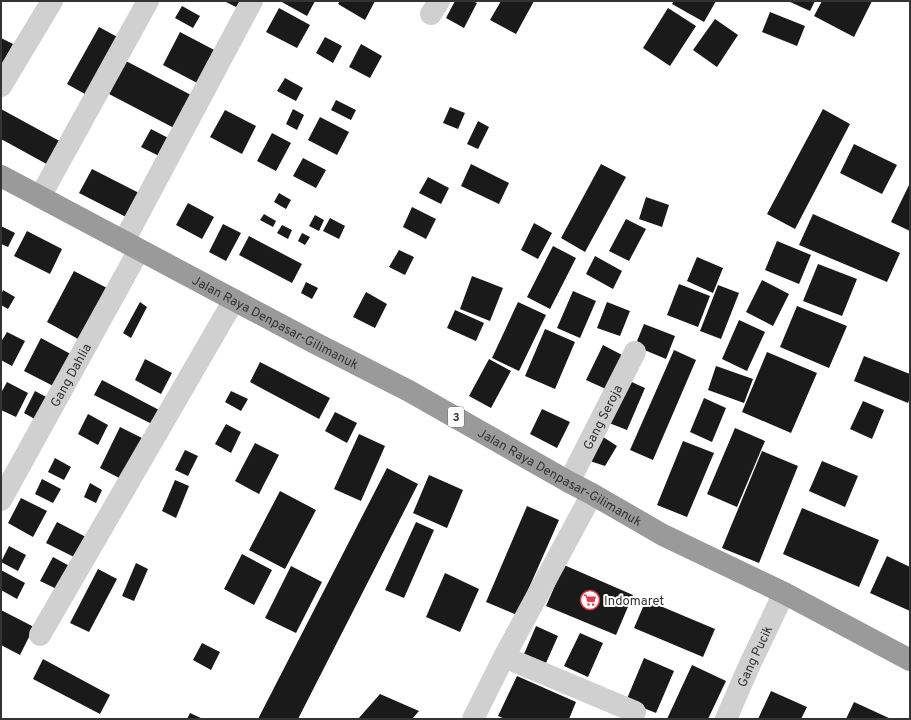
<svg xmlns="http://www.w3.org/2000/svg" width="911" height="720" font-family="Overpass,sans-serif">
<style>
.building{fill:#1a1a1a}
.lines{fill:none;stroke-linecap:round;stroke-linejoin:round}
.street{stroke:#d0d0d0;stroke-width:22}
.highway{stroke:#9a9a9a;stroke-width:22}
.labels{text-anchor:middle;stroke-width:4;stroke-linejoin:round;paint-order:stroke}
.shield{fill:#fff;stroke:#707070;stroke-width:1}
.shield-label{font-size:12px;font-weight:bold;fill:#333}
.street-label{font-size:13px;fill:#333;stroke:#fff}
.poi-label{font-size:13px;fill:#333;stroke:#fff;text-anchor:start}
</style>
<rect width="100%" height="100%" fill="#fff"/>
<path class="building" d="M224,1H240L236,7Z
M280,1H315L307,16Z
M340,1H375L365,20L338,4Z
M455,1H473L477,3L464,28L446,18Z
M501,1H534L516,34L490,20Z
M674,1H716L704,22L672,4Z
M788,1H815L810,11Z
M822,1H872L854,37L814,16Z
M182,6L200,16L193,28L175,18Z
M279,8L310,25L297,48L266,32Z
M668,8L696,26L670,66L643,48Z
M770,12L805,26L797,46L762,32Z
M715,19L738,35L717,67L693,50Z
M99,27L123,40L92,98L67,84Z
M180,32L218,52L201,85L163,65Z
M325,37L342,46L333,63L316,53Z
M1,38L13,44L1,66Z
M361,44L382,56L370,78L349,67Z
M126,61L191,95L174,128L109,94Z
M285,78L303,88L296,101L277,91Z
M336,100L356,110L351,120L331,110Z
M450,107L465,113L458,129L443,123Z
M1,109L65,144L52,167L1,139Z
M293,109L304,115L297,130L286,124Z
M823,109L850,124L795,229L767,214Z
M225,110L256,126L242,154L210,137Z
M320,117L349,132L337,155L308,140Z
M478,121L489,127L478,149L467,144Z
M151,129L176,142L167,160L141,147Z
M272,133L291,143L276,171L257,161Z
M854,144L897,165L882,194L840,173Z
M303,158L326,170L316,188L293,176Z
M471,164L509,183L499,204L461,186Z
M601,164L626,177L585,252L561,238Z
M92,169L143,195L130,219L79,193Z
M428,177L449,188L441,204L419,193Z
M910,183V231L891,222Z
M279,193L291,200L286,209L274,202Z
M646,197L669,205L662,227L639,219Z
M188,203L214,217L202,239L176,225Z
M412,207L436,219L426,239L403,227Z
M264,214L276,221L273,227L260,220Z
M813,214L900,253L887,282L799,245Z
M315,215L324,220L319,231L309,226Z
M330,218L345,226L339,239L323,231Z
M626,219L646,229L629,261L609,251Z
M534,223L552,233L538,259L521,250Z
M223,224L241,233L226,261L209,252Z
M282,225L292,230L288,239L277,233Z
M1,226L15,233L8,247L1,244Z
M27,231L62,249L50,274L14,256Z
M302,233L310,237L305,245L298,241Z
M249,236L302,264L292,283L239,255Z
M777,241L811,255L799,284L765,270Z
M553,246L576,258L550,309L527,297Z
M399,250L414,257L405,275L389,267Z
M595,256L622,271L613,289L586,274Z
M697,257L723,268L713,293L687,281Z
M818,264L857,279L842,316L803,301Z
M74,271L107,288L80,340L47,322Z
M472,276L503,288L490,321L460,309Z
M762,280L789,294L773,326L746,312Z
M306,282L318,288L312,299L301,293Z
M679,284L710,296L698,327L667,315Z
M718,285L739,293L721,339L700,331Z
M3,290L15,297L8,309L1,305V295Z
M573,291L596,301L580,338L557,328Z
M366,292L387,304L375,328L353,317Z
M140,302L147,307L131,338L123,333Z
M518,302L546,315L519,371L492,358Z
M607,302L630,311L620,336L597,328Z
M797,306L847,326L829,368L780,347Z
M455,310L484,323L476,341L447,328Z
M739,320L765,332L747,371L722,359Z
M644,324L675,336L666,359L635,346Z
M545,329L575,342L555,389L525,376Z
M7,332L25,341L12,366L1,360V342Z
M41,338L78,358L61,390L24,371Z
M603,345L624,356L608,390L586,380Z
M674,350L696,360L653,460L630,450Z
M767,352L817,373L791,433L742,412Z
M864,356L910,374V398L908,403L854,381Z
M145,359L172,373L161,394L135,380Z
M489,359L511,371L491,408L469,396Z
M260,362L330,398L319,419L250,382Z
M716,366L753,379L744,403L708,390Z
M625,379L645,388L627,430L604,421Z
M102,380L161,411L154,425L94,395Z
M7,382L28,393L16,417L1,410V393Z
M35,391L54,401L42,423L24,413Z
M231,391L248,399L241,411L225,402Z
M704,398L726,408L712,442L690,432Z
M863,401L884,410L872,439L850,429Z
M542,409L570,422L557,448L530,434Z
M335,412L357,423L347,443L325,431Z
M88,414L108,425L98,445L78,434Z
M226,424L241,432L231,453L215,444Z
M120,427L146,440L125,481L100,468Z
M735,428L765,441L737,507L707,494Z
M359,434L385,446L361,501L334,489Z
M600,435L617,446L605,466L587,460Z
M683,441L714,453L687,517L657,505Z
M255,443L279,455L259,494L235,481Z
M185,450L198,456L188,476L175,470Z
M762,451L798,466L759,563L722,548Z
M55,458L71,467L64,480L48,472Z
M822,461L858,476L845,507L809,491Z
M387,468L418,484L298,719H258Z
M429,475L463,490L447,528L413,513Z
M42,479L61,489L53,503L35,494Z
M175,480L189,486L176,518L162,511Z
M90,483L102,490L96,503L84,497Z
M280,491L316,510L285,569L249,550Z
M21,498L47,511L33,537L8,523Z
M527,506L559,520L517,615L486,602Z
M802,508L879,540L859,587L783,554Z
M57,522L86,537L76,558L46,543Z
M416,522L434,530L404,598L385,590Z
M9,546L26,555L18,571L1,562Z
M242,554L272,570L254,605L224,589Z
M887,556L910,567V611L870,593Z
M53,557L75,569L63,592L40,581Z
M136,563L148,569L134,601L122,596Z
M564,565L633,595L616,635L546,606Z
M291,566L322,582L296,633L265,618Z
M98,569L117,579L89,632L70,623Z
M1,570L25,583L17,599L1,590Z
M445,573L479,589L460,632L426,617Z
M646,600L715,629L703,657L634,628Z
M1,610L34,627L20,655L1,645Z
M536,626L558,636L546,663L524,654Z
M580,633L603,643L588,677L564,666Z
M202,643L220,652L211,670L193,660Z
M644,658L674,671L656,713L626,701Z
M43,659L110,695L100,714L33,679Z
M692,665L726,681L708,719H667Z
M517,676L576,702L569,719H505L498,716Z
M771,691L807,707L801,719H758Z
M380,694L419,711L412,719H358Z
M854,702L891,719H846Z
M190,713L203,719H187Z"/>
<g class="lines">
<g class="street">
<path d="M431,14L439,1"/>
<path d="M1,86L52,1"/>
<path d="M40,197L148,1"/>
<path d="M124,241L252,1"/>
<path id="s1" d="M569,482L635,352"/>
<path id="s2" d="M1,500L139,250"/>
<path d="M40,635L234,300"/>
<path d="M504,657L635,712"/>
<path d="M473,719L504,657L592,494"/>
<path id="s3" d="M726,719L750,664L784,593"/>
</g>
<path class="highway" id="s4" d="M1,176L313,342L409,391L569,482L592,494L663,535L784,593L910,660"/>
</g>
<defs>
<symbol id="supermarket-ring" viewBox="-11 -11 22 22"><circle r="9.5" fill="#fff" stroke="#e63946" stroke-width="1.5"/><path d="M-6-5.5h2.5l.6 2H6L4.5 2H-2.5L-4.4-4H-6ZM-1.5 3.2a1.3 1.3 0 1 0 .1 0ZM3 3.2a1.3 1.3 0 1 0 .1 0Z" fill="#e63946"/></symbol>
</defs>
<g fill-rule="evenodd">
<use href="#supermarket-ring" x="579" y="589" width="22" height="22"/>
</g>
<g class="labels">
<rect class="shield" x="448" y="407" width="16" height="20" rx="3"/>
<g class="shield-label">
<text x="456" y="421">3</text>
</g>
<g class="street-label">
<text dy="5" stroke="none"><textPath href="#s4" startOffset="311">Jalan Raya Denpasar-Gilimanuk</textPath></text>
<text dy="5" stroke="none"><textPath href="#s2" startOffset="143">Gang Dahlia</textPath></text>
<text dy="5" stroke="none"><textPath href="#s1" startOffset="73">Gang Seroja</textPath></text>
<text dy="5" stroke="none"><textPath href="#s4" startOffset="635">Jalan Raya Denpasar-Gilimanuk</textPath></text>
<text dy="5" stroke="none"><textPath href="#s3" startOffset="69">Gang Pucik</textPath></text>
</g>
<g class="poi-label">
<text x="604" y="605">Indomaret</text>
</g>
</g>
<rect width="911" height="720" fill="none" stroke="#333333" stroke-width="4"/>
</svg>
